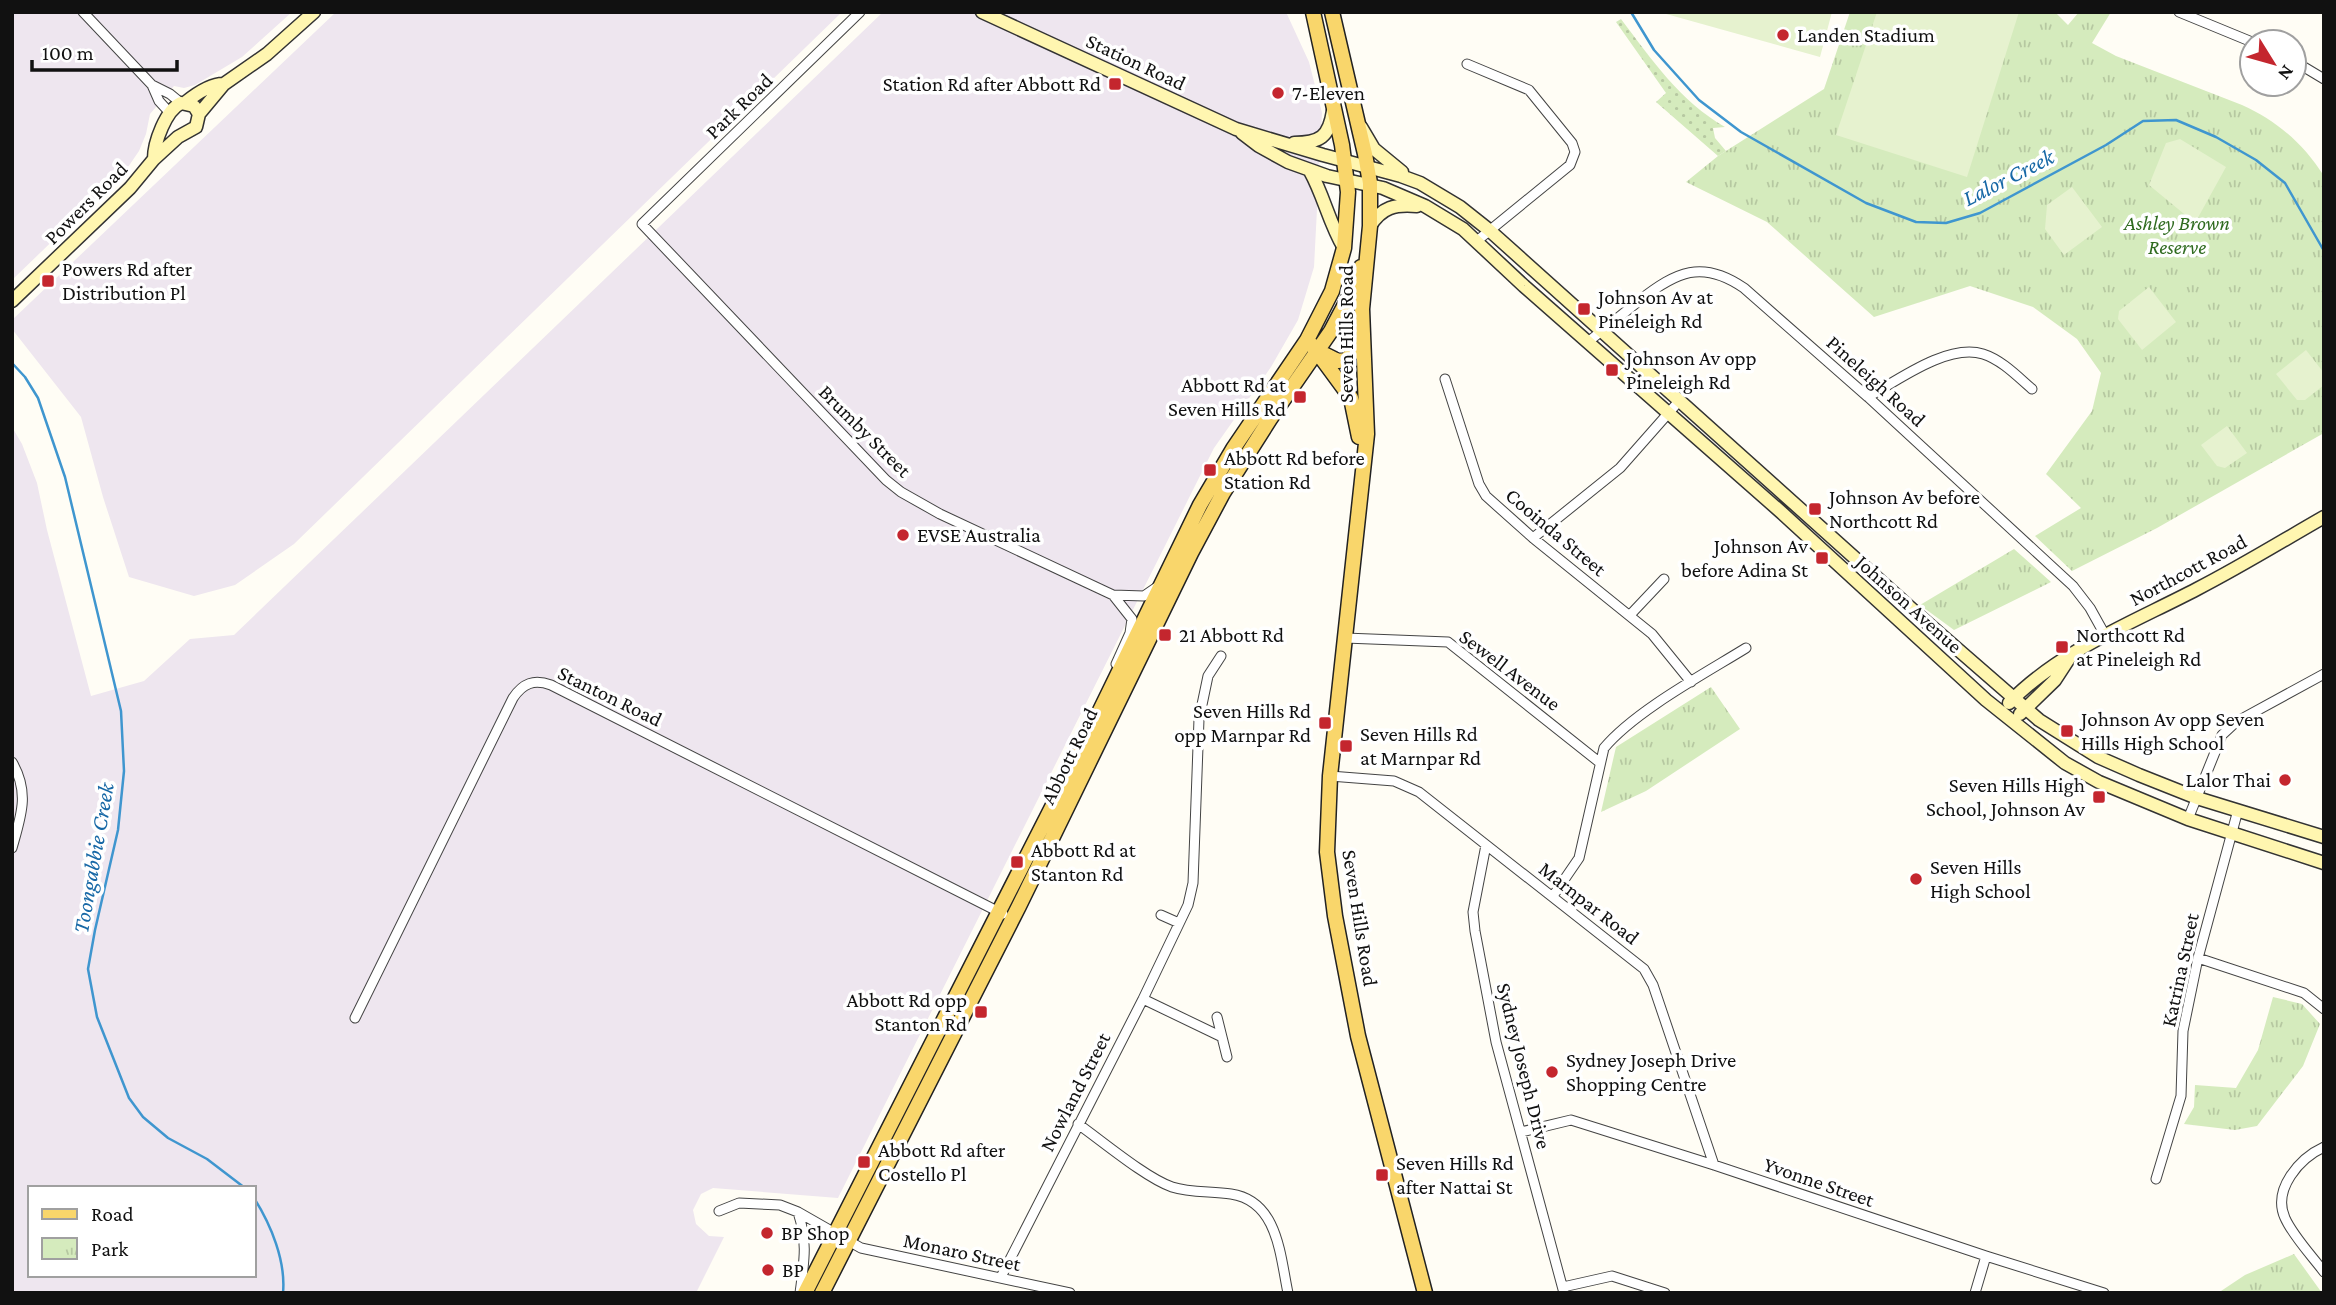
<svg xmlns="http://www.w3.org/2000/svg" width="2336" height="1305" font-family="'Crimson Pro',serif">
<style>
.industrial{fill:#eee6ef;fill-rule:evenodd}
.grass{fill:url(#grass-dots)}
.park{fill:url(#park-tufts)}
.pitch{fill:#e6f2cf}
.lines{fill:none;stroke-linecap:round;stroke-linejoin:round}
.stream{stroke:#3f96cf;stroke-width:2.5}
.street-casing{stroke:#444;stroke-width:11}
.secondary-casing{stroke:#333;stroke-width:15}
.primary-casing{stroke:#222;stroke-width:17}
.street{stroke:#fff;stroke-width:9}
.secondary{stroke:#fff6b0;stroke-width:12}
.primary{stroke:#f9d66b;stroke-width:14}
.poi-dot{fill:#c4262e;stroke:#fff;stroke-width:2.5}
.labels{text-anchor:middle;stroke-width:7;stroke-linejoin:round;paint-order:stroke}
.poi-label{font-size:21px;fill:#111;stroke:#fff;text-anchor:start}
.street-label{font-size:21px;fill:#111;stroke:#fff}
.park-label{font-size:21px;font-style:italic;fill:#2f6b1f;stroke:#fff}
.water-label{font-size:23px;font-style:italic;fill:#1768a6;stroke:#fff}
</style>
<defs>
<pattern id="grass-dots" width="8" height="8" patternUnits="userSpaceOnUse" patternTransform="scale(1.75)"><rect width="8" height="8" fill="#d5ebbd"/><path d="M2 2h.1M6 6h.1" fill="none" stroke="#b6c8a1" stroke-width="1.8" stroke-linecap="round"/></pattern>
<pattern id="park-tufts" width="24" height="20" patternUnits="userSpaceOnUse" patternTransform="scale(1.75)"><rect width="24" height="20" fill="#d5ebbd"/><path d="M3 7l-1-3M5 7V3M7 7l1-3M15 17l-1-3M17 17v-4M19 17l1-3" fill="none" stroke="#b6c8a1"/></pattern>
</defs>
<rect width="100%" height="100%" fill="#fffdf5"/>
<path class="industrial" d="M12,12H292L242,57L195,85L184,88L174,86L150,114L146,134L139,151L126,170L12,280Z
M336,12H842L294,544L235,585L194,596L129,577L103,497L81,417L12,329V320Z
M883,12H1286L1309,62L1322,113L1314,267L1298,320L1271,367L1214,448L838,1198L713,1188L701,1194L693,1210L696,1224L709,1236L724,1237L696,1293H12V427L22,444L37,483L47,530L91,696L144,681L190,639L234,635ZM30,1188H254V1275H30Z"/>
<path class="grass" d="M1621,19C1652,60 1680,101 1725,127L1713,128L1715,138L1726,151L1718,156L1656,102L1666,93L1616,22Z"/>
<path class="park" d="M1850,12H2055L2068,25L2079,12H2111L2092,43L2116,56L2242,105C2277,121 2303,143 2324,176V433L2157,528L2072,571L2035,536L2081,508L2046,474L2092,411L2101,373L2077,339L2033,307L1970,286L1874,317L1767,222L1686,182L1718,156L1824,89Z
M2014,549L2051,582L1954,630L1920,605Z
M1711,687L1740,729L1646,791L1601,812L1616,747Z
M2273,997L2302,1004L2320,1024L2303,1066L2257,1126L2235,1130L2184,1124L2194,1107L2195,1085L2236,1088L2258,1050Z
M2294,1254L2322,1293H2218L2245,1275Z"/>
<path class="pitch" d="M1659,12H1832L1820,57Z
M1877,12H2019L1967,177L1836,135Z
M2180,139L2226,167L2195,223L2149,185L2166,143Z
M2072,187L2102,227L2064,255L2045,229L2047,205Z
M2149,287L2176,322L2142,350L2118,319L2119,311Z
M2306,350L2324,373V385L2305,400H2297L2276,374Z
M2227,426L2247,453L2225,468L2217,466L2201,445Z"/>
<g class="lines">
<path class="stream" d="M1631,12L1654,50L1699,100L1741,132L1866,203L1916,222L1946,223L1980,213L2106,145L2143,121L2176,120L2216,137L2256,160L2285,183L2324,251
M12,363L25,377L38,398L65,477L121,711L124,771L118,830L95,930L88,969L97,1017L129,1098L143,1117L168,1138L207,1159L245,1188
M254,1198C271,1225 286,1261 283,1293"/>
<defs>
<path id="street" d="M83,12L152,85L159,101L170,113
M860,12L642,224L886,480L901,492L940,514L1113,595L1144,596L1157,587
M2179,12L2252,42
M2294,61L2324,79
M1467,64L1529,90L1572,143L1575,152L1570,165L1478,240
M152,85L170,94L181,103
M1588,342C1605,328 1623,314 1640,300C1676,272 1702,259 1744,288L1868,397L2073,586L2090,608L2105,635
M1445,379L1479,484L1486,496L1533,538L1652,634L1691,682
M1868,397C1898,380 1948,343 1983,354C2002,360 2018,377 2032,389
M1533,538L1620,468L1680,400
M1113,595L1132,619L1130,633L1116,664
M1630,615L1664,579
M1345,638L1448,642L1599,762
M12,762C30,793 21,816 12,848
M1330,776L1394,781L1419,792L1644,969L1653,985L1714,1165
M2188,819L2222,735L2236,722L2324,674
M1486,845L1473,912L1475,931L1496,1042L1564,1293
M1553,896L1579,858L1604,748C1635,711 1704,674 1746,648
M1161,915L1179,923
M2198,958L2304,993L2324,1009
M1143,999L1222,1037
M1217,1017L1227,1057
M355,1018L513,698C523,683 534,679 551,685L1003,914
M1078,1124C1102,1141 1146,1178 1172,1187C1190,1193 1212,1191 1231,1194C1278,1201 1280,1255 1288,1293
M1521,1132L1571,1120L1714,1165L1986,1256L2104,1293
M2324,1147C2300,1158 2272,1189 2285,1218C2293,1236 2312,1256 2324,1272
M2156,1179L2181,1096L2183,1031L2198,958L2238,810
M719,1211L739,1203L780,1205L798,1212L861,1248L1070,1293
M798,1212C808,1243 804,1262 800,1293
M1001,1277L1143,999L1188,905L1193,883L1199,719L1208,676L1221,656
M1563,1287L1612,1276L1665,1293
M1975,1293L1986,1256"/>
<path id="secondary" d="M982,12L1236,129L1323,155L1401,176L1420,183L1460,207L1489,230L1924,620L2039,720L2098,757L2139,775L2197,798L2324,837
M186,102C196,94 210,84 223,84
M199,114L224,84L267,54L314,12
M1361,127L1374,149L1402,172
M1242,133L1259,146L1288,162L1327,176L1383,188L1425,206L1463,229L1524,286L1781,512L1986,700L2065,763L2099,782L2188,819L2324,863
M1294,143C1320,143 1329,137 1333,111
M1310,171C1324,196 1329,223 1344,248
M1370,226C1382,207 1395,204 1417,206
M12,301L130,188L154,159L178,137L196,127L199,114L194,106L181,103C166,110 154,142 154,159
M2009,703C2059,651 2134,622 2197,589C2240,567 2282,541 2324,517
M2020,714L2055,680L2070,657"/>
<path id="primary" d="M1332,12L1365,154L1370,183V226L1362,309L1367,434L1330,776L1327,852L1335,916L1358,1036L1425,1293
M1312,345L1351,398L1359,437
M1318,351L1338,361L1346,360L1353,352L1358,331
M805,1293L1075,762L1200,505L1233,449L1307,340L1332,291L1344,248L1348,192L1342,145L1313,12
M822,1293L1019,906L1191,553L1223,493L1270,419L1331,331L1350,295L1361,267"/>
</defs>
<use href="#street" class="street-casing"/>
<use href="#secondary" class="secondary-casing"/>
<use href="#primary" class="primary-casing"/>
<use href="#street" class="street"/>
<use href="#secondary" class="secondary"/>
<use href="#primary" class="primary"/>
</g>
<g class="poi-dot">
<circle cx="1783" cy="35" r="7"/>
<rect x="1108" y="77" width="14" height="14" rx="3.5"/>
<circle cx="1278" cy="93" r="7"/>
<rect x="41" y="274" width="14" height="14" rx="3.5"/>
<rect x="1577" y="302" width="14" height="14" rx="3.5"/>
<rect x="1605" y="363" width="14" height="14" rx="3.5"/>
<rect x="1293" y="390" width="14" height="14" rx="3.5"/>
<rect x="1203" y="463" width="14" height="14" rx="3.5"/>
<rect x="1808" y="502" width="14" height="14" rx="3.5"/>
<circle cx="903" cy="535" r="7"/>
<rect x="1815" y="551" width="14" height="14" rx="3.5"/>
<rect x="1158" y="628" width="14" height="14" rx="3.5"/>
<rect x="2055" y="640" width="14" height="14" rx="3.5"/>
<rect x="1318" y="716" width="14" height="14" rx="3.5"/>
<rect x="2060" y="724" width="14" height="14" rx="3.5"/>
<rect x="1339" y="739" width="14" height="14" rx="3.5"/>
<circle cx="2285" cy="780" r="7"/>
<rect x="2092" y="790" width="14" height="14" rx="3.5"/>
<rect x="1010" y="855" width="14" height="14" rx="3.5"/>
<circle cx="1916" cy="879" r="7"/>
<rect x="974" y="1005" width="14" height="14" rx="3.5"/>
<circle cx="1552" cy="1072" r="7"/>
<rect x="857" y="1155" width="14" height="14" rx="3.5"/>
<rect x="1375" y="1168" width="14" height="14" rx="3.5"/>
<circle cx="767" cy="1233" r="7"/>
<circle cx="768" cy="1270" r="7"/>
</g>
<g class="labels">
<g class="poi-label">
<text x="1797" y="42">Landen Stadium</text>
<text x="1101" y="91" text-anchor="end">Station Rd after Abbott Rd</text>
<text x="1292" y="100">7-Eleven</text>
<text x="62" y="276">Powers Rd after<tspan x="62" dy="24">Distribution Pl</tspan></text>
<text x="1598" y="304">Johnson Av at<tspan x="1598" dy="24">Pineleigh Rd</tspan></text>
<text x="1626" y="365">Johnson Av opp<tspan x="1626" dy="24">Pineleigh Rd</tspan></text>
<text x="1286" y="392" text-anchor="end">Abbott Rd at<tspan x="1286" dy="24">Seven Hills Rd</tspan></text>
<text x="1224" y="465">Abbott Rd before<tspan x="1224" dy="24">Station Rd</tspan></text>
<text x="1829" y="504">Johnson Av before<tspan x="1829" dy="24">Northcott Rd</tspan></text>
<text x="917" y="542">EVSE Australia</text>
<text x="1808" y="553" text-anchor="end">Johnson Av<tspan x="1808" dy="24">before Adina St</tspan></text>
<text x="1179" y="642">21 Abbott Rd</text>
<text x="2076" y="642">Northcott Rd<tspan x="2076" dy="24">at Pineleigh Rd</tspan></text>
<text x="1311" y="718" text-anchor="end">Seven Hills Rd<tspan x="1311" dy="24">opp Marnpar Rd</tspan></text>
<text x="2081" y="726">Johnson Av opp Seven<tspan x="2081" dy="24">Hills High School</tspan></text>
<text x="1360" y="741">Seven Hills Rd<tspan x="1360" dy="24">at Marnpar Rd</tspan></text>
<text x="2271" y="787" text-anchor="end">Lalor Thai</text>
<text x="2085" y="792" text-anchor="end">Seven Hills High<tspan x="2085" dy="24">School, Johnson Av</tspan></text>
<text x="1031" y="857">Abbott Rd at<tspan x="1031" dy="24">Stanton Rd</tspan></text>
<text x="1930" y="874">Seven Hills<tspan x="1930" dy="24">High School</tspan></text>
<text x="967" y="1007" text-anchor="end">Abbott Rd opp<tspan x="967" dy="24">Stanton Rd</tspan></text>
<text x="1566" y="1067">Sydney Joseph Drive<tspan x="1566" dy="24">Shopping Centre</tspan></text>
<text x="878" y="1157">Abbott Rd after<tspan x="878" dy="24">Costello Pl</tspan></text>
<text x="1396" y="1170">Seven Hills Rd<tspan x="1396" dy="24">after Nattai St</tspan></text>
<text x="781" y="1240">BP Shop</text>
<text x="782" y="1277">BP</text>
</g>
<g class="street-label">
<text transform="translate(1136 62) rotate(25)" y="7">Station Road</text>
<text transform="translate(739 106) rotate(-44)" y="7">Park Road</text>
<text transform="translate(86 203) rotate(-45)" y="7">Powers Road</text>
<text transform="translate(1346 334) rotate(-90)" y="7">Seven Hills Road</text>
<text transform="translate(1876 381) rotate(42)" y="7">Pineleigh Road</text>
<text transform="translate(865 431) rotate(45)" y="7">Brumby Street</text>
<text transform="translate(1556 532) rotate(40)" y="7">Cooinda Street</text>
<text transform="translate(2188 570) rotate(-28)" y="7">Northcott Road</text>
<text transform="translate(1909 604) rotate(42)" y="7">Johnson Avenue</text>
<text transform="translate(1510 670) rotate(37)" y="7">Sewell Avenue</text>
<text transform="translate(610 696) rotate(26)" y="7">Stanton Road</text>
<text transform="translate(1069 756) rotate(-64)" y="7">Abbott Road</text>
<text transform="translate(1589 903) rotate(38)" y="7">Marnpar Road</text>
<text transform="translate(1360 918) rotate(81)" y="7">Seven Hills Road</text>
<text transform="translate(2180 970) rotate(-78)" y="7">Katrina Street</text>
<text transform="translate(1524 1066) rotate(76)" y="7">Sydney Joseph Drive</text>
<text transform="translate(1075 1092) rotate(-63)" y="7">Nowland Street</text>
<text transform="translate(1819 1182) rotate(19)" y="7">Yvonne Street</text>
<text transform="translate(962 1252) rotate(12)" y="7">Monaro Street</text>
</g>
<g class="park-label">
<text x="2177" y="230">Ashley Brown<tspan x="2177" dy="24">Reserve</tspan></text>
</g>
<g class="water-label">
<text transform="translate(2008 177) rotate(-27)" y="8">Lalor Creek</text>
<text transform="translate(93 858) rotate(-80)" y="8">Toongabbie Creek</text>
</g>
</g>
<rect width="2336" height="1305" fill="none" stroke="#111111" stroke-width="28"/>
<rect x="28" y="1186" width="228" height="91" fill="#ffffff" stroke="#a0a0a0" stroke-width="2"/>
<rect x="42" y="1209" width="35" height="10" fill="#f9d66b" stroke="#a0a0a0" stroke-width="2"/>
<text x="91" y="1221" font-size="21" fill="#111111">Road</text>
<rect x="42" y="1238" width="35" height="21" fill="url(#park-tufts)" stroke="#a0a0a0" stroke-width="2"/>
<text x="91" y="1256" font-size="21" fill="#111111">Park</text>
<g transform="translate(2273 63) rotate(127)"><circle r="33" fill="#ffffff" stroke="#a0a0a0" stroke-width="2"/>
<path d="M0-5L12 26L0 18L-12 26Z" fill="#c4262e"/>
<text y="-10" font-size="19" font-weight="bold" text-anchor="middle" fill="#111111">N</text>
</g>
<path d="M32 60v10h145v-10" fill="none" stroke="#111111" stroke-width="3.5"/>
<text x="42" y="60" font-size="21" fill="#111111" stroke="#ffffff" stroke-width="5" paint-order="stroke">100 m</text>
</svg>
